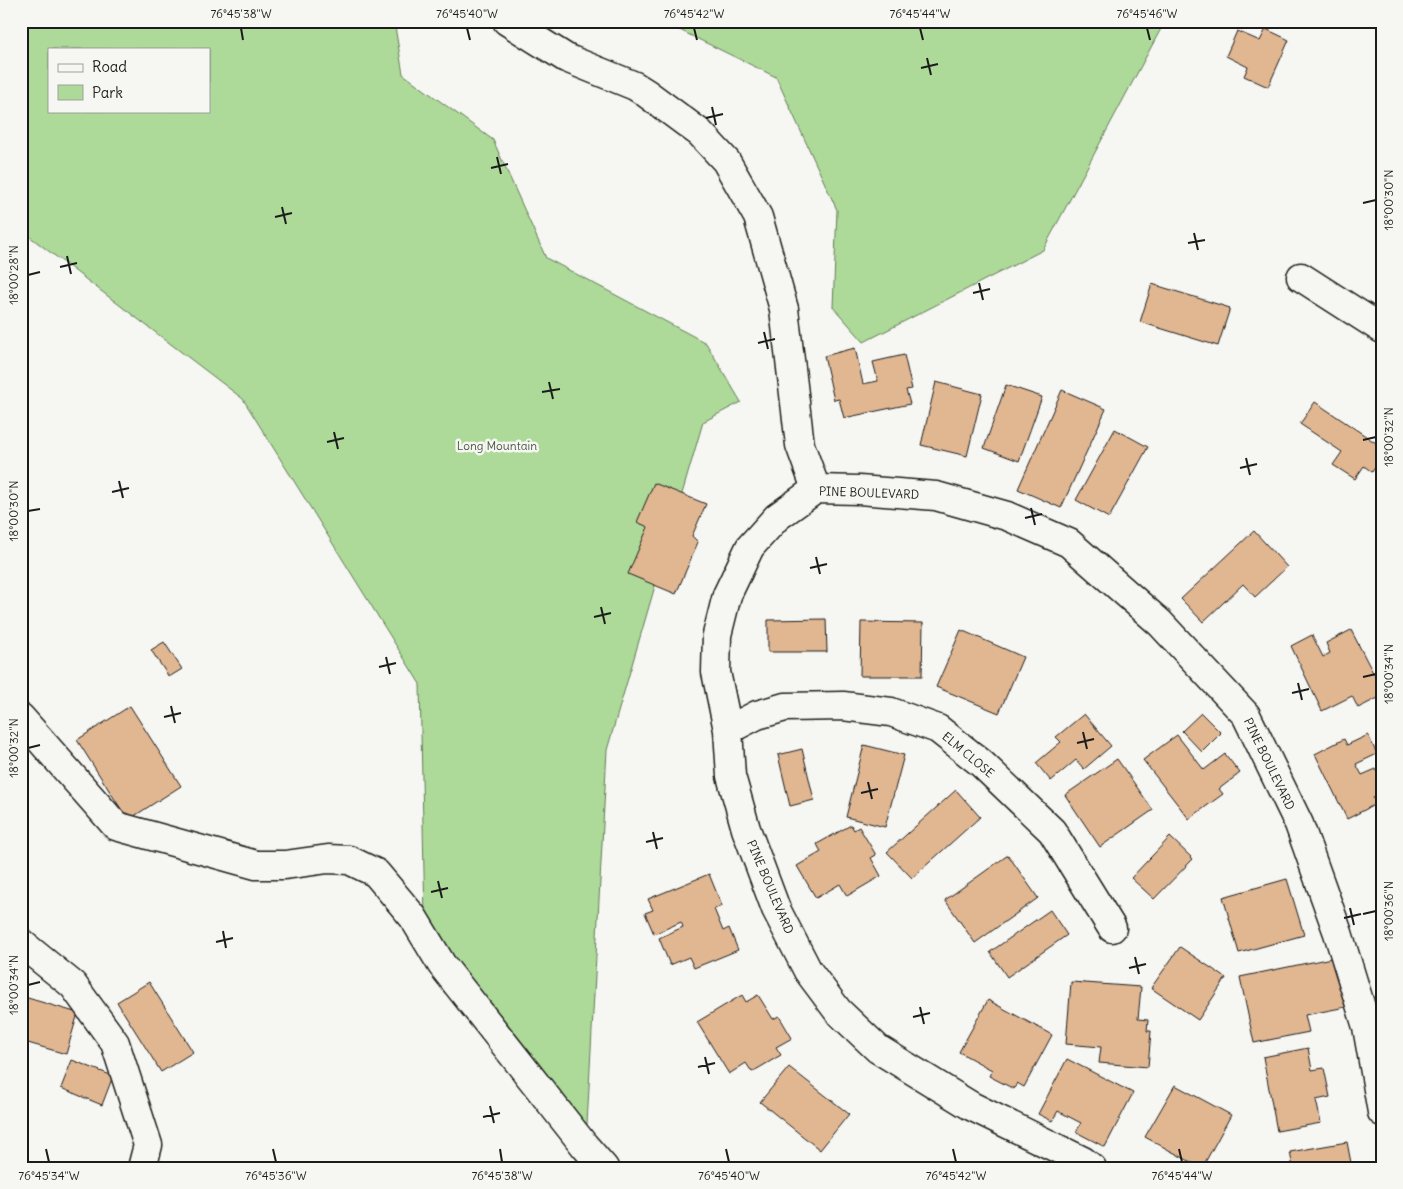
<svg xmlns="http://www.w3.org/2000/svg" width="1403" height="1189" font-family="Delius,sans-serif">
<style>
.green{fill:#adda98;stroke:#647b5a;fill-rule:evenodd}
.building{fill:#e1b792;stroke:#1c1c1c}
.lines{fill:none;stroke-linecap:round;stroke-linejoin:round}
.minor-casing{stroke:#1c1c1c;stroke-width:31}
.minor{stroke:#f6f6f2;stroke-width:28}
.ticks{fill:none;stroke:#1c1c1c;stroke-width:2}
.labels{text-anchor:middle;stroke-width:5;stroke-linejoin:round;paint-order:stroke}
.park-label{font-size:12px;fill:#485541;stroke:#f6f6f2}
.street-label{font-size:12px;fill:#1c1c1c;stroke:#f6f6f2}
.neatline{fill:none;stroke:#1c1c1c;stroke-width:2}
.ticks-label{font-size:12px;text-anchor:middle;fill:#1c1c1c}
</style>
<rect width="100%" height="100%" fill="#f6f6f2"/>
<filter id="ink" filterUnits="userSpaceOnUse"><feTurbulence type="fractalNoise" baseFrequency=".02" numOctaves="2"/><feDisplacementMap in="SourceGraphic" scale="10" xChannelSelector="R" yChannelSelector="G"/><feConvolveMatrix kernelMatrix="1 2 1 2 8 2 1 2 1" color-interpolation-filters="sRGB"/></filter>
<g filter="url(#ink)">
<path class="green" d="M21,21H394L403,74L493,140L546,258L706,343L741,402L703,422L607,750L585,1162L426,966L420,684L243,399L21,230ZM49,49H209V111H49Z
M661,21H1165L1043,250L864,342L833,307L837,210L776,77Z"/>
<path class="building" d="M1266,29L1289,40L1268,87L1244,76L1248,67L1226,56L1237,31L1260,41Z
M1152,284L1230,308L1218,346L1140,322Z
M855,348L863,384L878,381L873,362L904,355L912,389L906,390L910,404L844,418L839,399L834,400L824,356Z
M936,382L982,394L967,456L921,445Z
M1006,385L1042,397L1019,461L984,448Z
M1062,390L1106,409L1061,508L1018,489Z
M1315,402L1382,447V457L1372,472L1364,466L1355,479L1333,465L1342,452L1300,424Z
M1115,429L1148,447L1109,518L1076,500Z
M654,483L706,504L692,536L698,542L676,594L628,574L648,527L637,522Z
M1254,531L1287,567L1255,597L1243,584L1203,622L1181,599Z
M826,619L827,652H768V620Z
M861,622L923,623L922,676H860Z
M961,630L1023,657L999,713L936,687Z
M1351,630L1382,690V696L1358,708L1352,696L1322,711L1291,646L1312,635L1323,657L1330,653L1326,643Z
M164,642L182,669L169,677L151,650Z
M130,706L181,786L128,820L77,740Z
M1201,713L1221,733L1202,752L1182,731Z
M1084,714L1111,746L1084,769L1076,760L1051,781L1036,763L1061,742L1056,737Z
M1177,735L1204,770L1225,754L1240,773L1219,789L1223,794L1189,819L1143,760Z
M1368,735L1377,754L1356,764L1362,775L1376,769L1382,781V794L1373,798L1376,804L1347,819L1315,754L1344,739L1347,745Z
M864,745L904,755L885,827L846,817Z
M802,749L814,800L790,806L778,755Z
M1117,759L1153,810L1100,847L1065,795Z
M956,790L980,817L912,878L887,852Z
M851,825L854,830L859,827L876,855L871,858L881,876L847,896L840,884L816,898L797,866L821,852L817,844Z
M1170,837L1193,859L1154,899L1131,878Z
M1008,855L1038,898L975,943L945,900Z
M709,874L722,906L714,909L723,931L729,928L738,950L694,968L689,957L670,965L659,938L683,927L681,922L654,934L645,913L653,910L648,899Z
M1287,879L1304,935L1239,953L1223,897Z
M1050,910L1067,935L1007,977L990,952Z
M1180,947L1226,978L1198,1020L1151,988Z
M1336,957L1346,1007L1305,1015L1309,1032L1254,1043L1240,977Z
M149,982L193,1052L161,1072L117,1002Z
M1071,982L1141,987L1138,1019L1148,1020L1147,1031H1151L1148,1067L1099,1063L1101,1047L1066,1044Z
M742,995L746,1002L758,995L773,1019L779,1016L792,1038L776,1047L781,1055L752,1072L746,1063L729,1074L697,1022Z
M21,996L78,1013L66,1054L21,1041Z
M988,1000L1052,1035L1024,1087L1017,1083L1014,1089L989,1076L992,1070L959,1052Z
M1308,1048L1312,1070L1324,1068L1330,1097L1316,1100L1321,1123L1277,1131L1263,1057Z
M1067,1059L1133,1093L1105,1147L1076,1132L1081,1123L1058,1111L1052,1121L1038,1114Z
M72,1060L113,1076L102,1105L61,1088Z
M789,1067L849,1114L820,1150L760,1102Z
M1175,1085L1231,1115L1202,1168L1145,1137Z
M1347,1142L1352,1168H1293L1290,1152Z"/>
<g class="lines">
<defs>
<path id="minor" d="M507,21L566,58L635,86L646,93L700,133L726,161L758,217L784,309L800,445L816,489
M1301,277L1382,329
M21,718L116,826L256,865H285L328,859L349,860L376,873L413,917L442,965L584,1145L604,1168
M728,730L757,715L785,707L843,706L891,712L938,729L981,763L1052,831L1112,928
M21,943L73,985L115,1043L148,1145L142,1168
M1092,1168L1083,1161L971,1106L878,1049L838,1011L808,971L776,909L746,829L731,776L728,730L716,672L717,635L727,595L750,547L777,517L816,489L859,490L936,496L1007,516L1069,543L1160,623L1246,715L1299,824L1338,933L1367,1027L1382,1112"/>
</defs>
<use href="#minor" class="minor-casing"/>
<use href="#minor" class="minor"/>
</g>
</g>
<path class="ticks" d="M241,28L243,40M467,28L470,40M694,28L697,40M920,28L923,40M1147,28L1150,40M927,58L931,75M921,68L938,64M712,107L716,125M706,118L723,114M497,157L501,174M491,168L508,164M1363,203L1376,200M282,207L286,224M275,217L292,213M1194,233L1198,250M1188,243L1205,240M67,256L71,274M60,267L77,263M28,275L40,272M979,283L983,300M973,293L990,289M764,332L768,349M758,343L775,339M549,382L553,399M542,392L560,389M334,432L338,449M1363,440L1376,437M327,442L344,438M1246,458L1250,475M1240,468L1257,464M119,481L123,498M112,492L129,488M1031,508L1035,525M28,511L40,509M1025,518L1042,514M816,557L820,574M810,568L827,564M601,607L605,624M594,617L611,613M386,657L390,674M379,667L396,663M1363,677L1376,674M1298,683L1302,700M1292,693L1309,689M171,706L175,723M164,717L181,713M1083,732L1087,749M1077,743L1094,739M28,748L40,745M868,782L872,799M861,793L878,789M653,832L657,849M646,842L663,838M438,881L442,898M431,892L448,888M1350,908L1354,925M1363,914L1376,911M1344,918L1361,914M223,931L226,948M216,942L233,938M1135,957L1139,974M1129,968L1146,964M28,985L40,982M920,1007L924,1024M913,1017L930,1013M705,1057L709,1074M698,1067L715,1063M490,1106L494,1123M483,1117L500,1113M46,1149L49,1162M273,1149L276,1162M500,1149L502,1162M726,1149L729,1162M953,1149L956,1162M1179,1149L1182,1162"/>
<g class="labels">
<g class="park-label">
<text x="497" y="450">Long Mountain</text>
</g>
<g class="street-label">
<text transform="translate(869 493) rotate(2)" y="4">PINE BOULEVARD</text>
<text transform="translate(968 755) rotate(40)" y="4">ELM CLOSE</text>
<text transform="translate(1269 764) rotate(64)" y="4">PINE BOULEVARD</text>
<text transform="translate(770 887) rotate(67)" y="4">PINE BOULEVARD</text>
</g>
</g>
<rect width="1403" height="1189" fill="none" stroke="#f6f6f2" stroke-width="55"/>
<rect x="48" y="48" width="162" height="65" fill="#f6f6f2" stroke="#9f9f9c"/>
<rect x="58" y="64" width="25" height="8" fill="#f6f6f2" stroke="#9f9f9c"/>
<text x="92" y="72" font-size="15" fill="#1c1c1c">Road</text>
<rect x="58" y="85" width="25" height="15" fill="#adda98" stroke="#9f9f9c"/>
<text x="92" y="98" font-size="15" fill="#1c1c1c">Park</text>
<rect x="28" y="28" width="1348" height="1134" class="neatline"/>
<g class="ticks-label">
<text x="241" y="18">76°45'38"W</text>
<text x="467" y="18">76°45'40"W</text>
<text x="694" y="18">76°45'42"W</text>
<text x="920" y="18">76°45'44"W</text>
<text x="1147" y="18">76°45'46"W</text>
<text transform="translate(1389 200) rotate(-90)" y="4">18°00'30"N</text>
<text transform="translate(14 275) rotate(-90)" y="4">18°00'28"N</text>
<text transform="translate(1389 437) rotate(-90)" y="4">18°00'32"N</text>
<text transform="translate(14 511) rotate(-90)" y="4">18°00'30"N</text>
<text transform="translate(1389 674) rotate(-90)" y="4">18°00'34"N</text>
<text transform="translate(14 748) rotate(-90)" y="4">18°00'32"N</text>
<text transform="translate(1389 911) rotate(-90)" y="4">18°00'36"N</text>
<text transform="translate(14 985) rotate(-90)" y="4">18°00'34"N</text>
<text x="49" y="1180">76°45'34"W</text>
<text x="276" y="1180">76°45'36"W</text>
<text x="502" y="1180">76°45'38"W</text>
<text x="729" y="1180">76°45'40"W</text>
<text x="956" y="1180">76°45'42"W</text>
<text x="1182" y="1180">76°45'44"W</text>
</g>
</svg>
